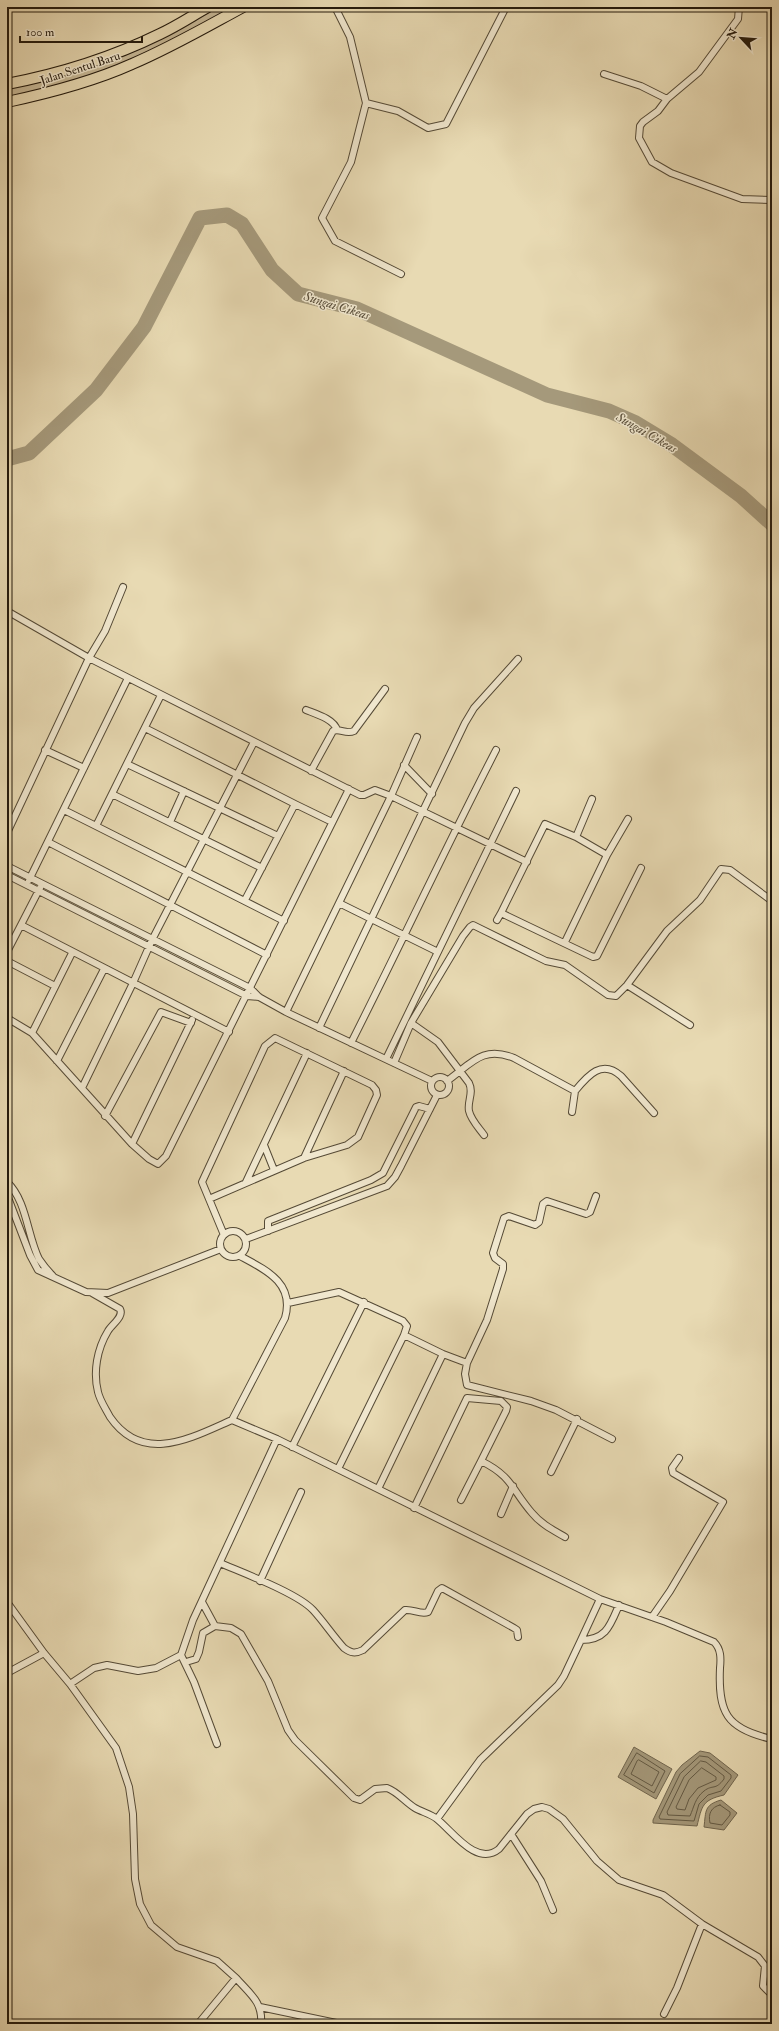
<svg xmlns="http://www.w3.org/2000/svg" width="779" height="2031" font-family="'IM FELL Double Pica',serif">
<style>
.green{fill:#c7b997;stroke:#766a52}
.water{fill:#a5997b;stroke:#71664f}
.lines{fill:none;stroke-linecap:round;stroke-linejoin:round}
.shore{stroke:#645a44;stroke-width:1}
.river{stroke:#a5997b;stroke-width:15}
.minor-casing{stroke:#554a36;stroke-width:8}
.primary-casing{stroke:#241a0d;stroke-width:12}
.minor{stroke:#f0e7ce;stroke-width:6}
.primary{stroke:#e8dab3;stroke-width:10}
.labels{text-anchor:middle;stroke-width:3;stroke-linejoin:round;paint-order:stroke}
.street-label{font-size:12px;fill:#241a0d;stroke:#f0e7ce}
.water-label{font-size:13px;font-style:italic;fill:#584d39;stroke:#f0e7ce}
</style>
<rect width="100%" height="100%" fill="#e8dab3"/>
<filter id="stains"><feTurbulence type="fractalNoise" baseFrequency=".005" numOctaves="4"/><feColorMatrix values="0 0 0 0 .2 0 0 0 0 .09 0 0 0 0 .02 0 0 0 .5 -.17"/></filter>
<radialGradient id="worn" r=".72"><stop offset=".6" stop-color="#630" stop-opacity="0"/><stop offset="1" stop-color="#630" stop-opacity=".3"/></radialGradient>
<path class="green" d="M208,7H243L131,65L7,102V84L119,52Z"/>
<path class="water" d="M634,1747L672,1769L656,1799L618,1777Z
M700,1751L710,1753L738,1775L724,1795C702,1800 702,1806 697,1826L653,1823V1820L676,1772L682,1765Z
M721,1800L737,1813L724,1830L704,1827C706,1811 704,1805 721,1800Z"/>
<g class="lines">
<path class="shore" d="M637,1753L665,1771L654,1793L624,1775Z
M700,1756L708,1757L731,1775V1778L721,1791L708,1795L699,1804L694,1821L660,1819L659,1817L680,1774Z
M639,1760L659,1772L652,1786L631,1774L637,1761Z
M701,1761L706,1762L724,1776V1779C715,1791 713,1784 704,1791C695,1798 694,1807 690,1816L668,1815L667,1812L684,1777Z
M702,1768L716,1777V1780L698,1788L689,1799L685,1810L677,1809L676,1807L689,1780Z
M720,1805L730,1812V1815L722,1825L710,1823C708,1814 711,1807 720,1805Z"/>
<path class="river" d="M7,459L29,453L96,390L144,327L200,218L227,215L242,224L272,270L298,294L357,309L547,395L609,411L634,422L672,445L741,496L772,524"/>
<defs>
<path id="minor" d="M335,7L350,37L366,103
M739,7L738,19L699,72L667,99L658,111L643,122L640,126L639,138L652,162L671,173L742,199L772,200
M604,74L641,86L667,99
M401,274L335,241L322,218L351,162L366,103L398,111L428,128L446,124L506,7
M7,611L89,658L360,795H364L375,790L391,796L527,862
M161,695L96,826L284,921
M306,710C316,714 334,719 337,730
M145,728L295,804L245,900
M45,750L84,768
M127,764L278,836
M404,765L432,794
M311,771L333,731C340,728 346,735 354,731L385,689
M112,794L262,868
M295,804L332,822
M64,810L96,826
M170,822L184,791
M7,833L89,658L105,631L123,587
M576,837L592,799
M48,842L267,955
M607,855L576,837L545,824L501,913L593,957L597,956L641,868
M7,866L250,988L259,997L286,1012L432,1081
M7,875L247,996L259,997
M29,880L128,678
M339,903L438,952
M497,920L501,913
M21,925L229,1032
M565,942L607,855L628,819
M7,952L40,888
M7,961L55,986
M627,985L690,1025
M286,1012L391,796L417,737
M7,1018L32,1033L132,1144L149,1159L158,1164L166,1156L349,789
M411,1023L438,1042L469,1083C474,1093 467,1101 469,1111C471,1120 479,1128 484,1135
M319,1028L465,723L474,708L518,659
M32,1033L72,953
M351,1043C400,946 446,847 496,750
M386,1059L516,791
M57,1061L104,969
M394,1063L411,1023L463,936L470,927L473,925L546,961L565,965L608,995L616,996L627,985L667,931L700,900L721,869L730,870L772,901
M431 1086a9 9 0 1 1 18 0a9 9 0 1 1-18 0Z
M447,1081C471,1064 482,1045 514,1058L575,1091C588,1075 602,1059 621,1076L654,1113
M82,1088L133,983L152,940L254,742
M572,1112L575,1091
M105,1116L161,1012L191,1023
M132,1144L192,1020
M264,1145L274,1170
M7,1182C27,1201 27,1235 39,1259C43,1265 48,1271 53,1276
M246,1182L307,1053
M7,1195L30,1255L38,1270L86,1292L108,1293L221,1249
M209,1199L304,1158L344,1071
M220 1244a13 13 0 1 1 26 0a13 13 0 1 1-26 0Z
M268,1231V1221L371,1180L383,1173L416,1107L419,1106L430,1109
M224,1235L202,1182L265,1046L275,1038L372,1085L376,1090L377,1095L358,1137L347,1145L304,1158
M246,1239L387,1186L395,1177L401,1166L437,1095
M240,1256C266,1270 295,1283 285,1318L232,1420L277,1439L600,1599L666,1622L714,1642C721,1649 721,1658 720,1668C718,1712 726,1729 772,1739
M92,1293L120,1309C124,1317 112,1324 108,1331C97,1349 93,1372 98,1392C100,1401 106,1409 110,1417C143,1465 191,1438 232,1420
M288,1303L339,1292L403,1321L407,1326L404,1335L443,1354L467,1363L465,1374L467,1385L531,1401L556,1410L612,1439
M467,1363L487,1320L503,1269V1264L495,1258L493,1253L504,1218L509,1216L535,1225L539,1222L543,1204L547,1201L586,1214L590,1212L596,1196
M292,1447L364,1302
M338,1469L404,1335
M551,1472L577,1419
M378,1489L443,1354
M461,1500L481,1461
M414,1508L467,1398L501,1401L507,1407L506,1411L481,1461C512,1476 512,1490 532,1513C541,1524 553,1530 565,1537
M501,1514L513,1486
M220,1563C243,1573 297,1593 313,1610C324,1622 333,1636 344,1648C351,1653 355,1654 363,1650L405,1610C413,1609 421,1615 428,1612L438,1591L442,1588L514,1628L517,1630L518,1637
M260,1581L301,1492
M7,1602L44,1653L70,1684L116,1748L129,1787L133,1814L135,1879L140,1904L151,1925L177,1947L217,1961L236,1978L198,2024
M652,1617L670,1591L723,1502L673,1473L672,1468L679,1458
M215,1626L231,1628L241,1634L268,1681L288,1730L295,1740L354,1798L360,1800L375,1789L387,1788C398,1792 405,1802 415,1808C422,1812 431,1814 437,1819C453,1832 477,1867 499,1849L527,1814L534,1809L542,1807L549,1809L563,1819L597,1861L619,1880L663,1895L702,1924L758,1957L765,1966L763,1986L772,1995
M581,1640L600,1599
M186,1662L196,1659L199,1652L203,1633L215,1626L202,1602
M7,1673L44,1653
M70,1684L94,1668L107,1665L138,1671L156,1668L181,1655
M217,1744L194,1682L181,1655L193,1620L277,1439
M437,1819L480,1760L558,1685L564,1676L581,1640C606,1640 610,1626 619,1605
M511,1834L541,1881L553,1910
M236,1978C250,1994 263,2002 261,2024
M260,2007L341,2024
M7,2012V2011
M664,2014L677,1988L702,1924"/>
<path id="primary" d="M7,84C59,74 113,57 160,34C177,26 192,16 208,7
M7,102C49,93 92,82 132,64C170,48 206,27 243,7"/>
</defs>
<use href="#minor" class="minor-casing"/>
<use href="#primary" class="primary-casing"/>
<use href="#minor" class="minor"/>
<use href="#primary" class="primary"/>
</g>
<g class="labels">
<g class="street-label">
<text transform="translate(80 68) rotate(-18)" y="4">Jalan Sentul Baru</text>
</g>
<g class="water-label">
<text transform="translate(337 305) rotate(17)" y="5">Sungai Cikeas</text>
<text transform="translate(647 432) rotate(30)" y="5">Sungai Cikeas</text>
</g>
</g>
<rect width="779" height="2031" fill="none" stroke="#e8dab3" stroke-width="24"/>
<rect x="8" y="8" width="763" height="2015" fill="none" stroke="#241a0d" stroke-width="2"/>
<rect x="12" y="12" width="755" height="2007" fill="none" stroke="#241a0d"/>
<g transform="translate(741 38) rotate(296)" stroke="#f0e7ce" stroke-width="3" paint-order="stroke">
<path d="M0-3L7 15L0 10L-7 15Z" fill="#241a0d"/>
<text y="-6" font-size="11" font-weight="bold" text-anchor="middle" fill="#241a0d">N</text>
</g>
<path d="M20 36v6h122v-6" fill="none" stroke="#241a0d" stroke-width="2"/>
<text x="26" y="36" font-size="12" fill="#241a0d" stroke="#f0e7ce" stroke-width="3" paint-order="stroke">100 m</text>
<rect width="100%" height="100%" filter="url(#stains)"/>
<rect width="100%" height="100%" fill="url(#worn)"/>
</svg>
